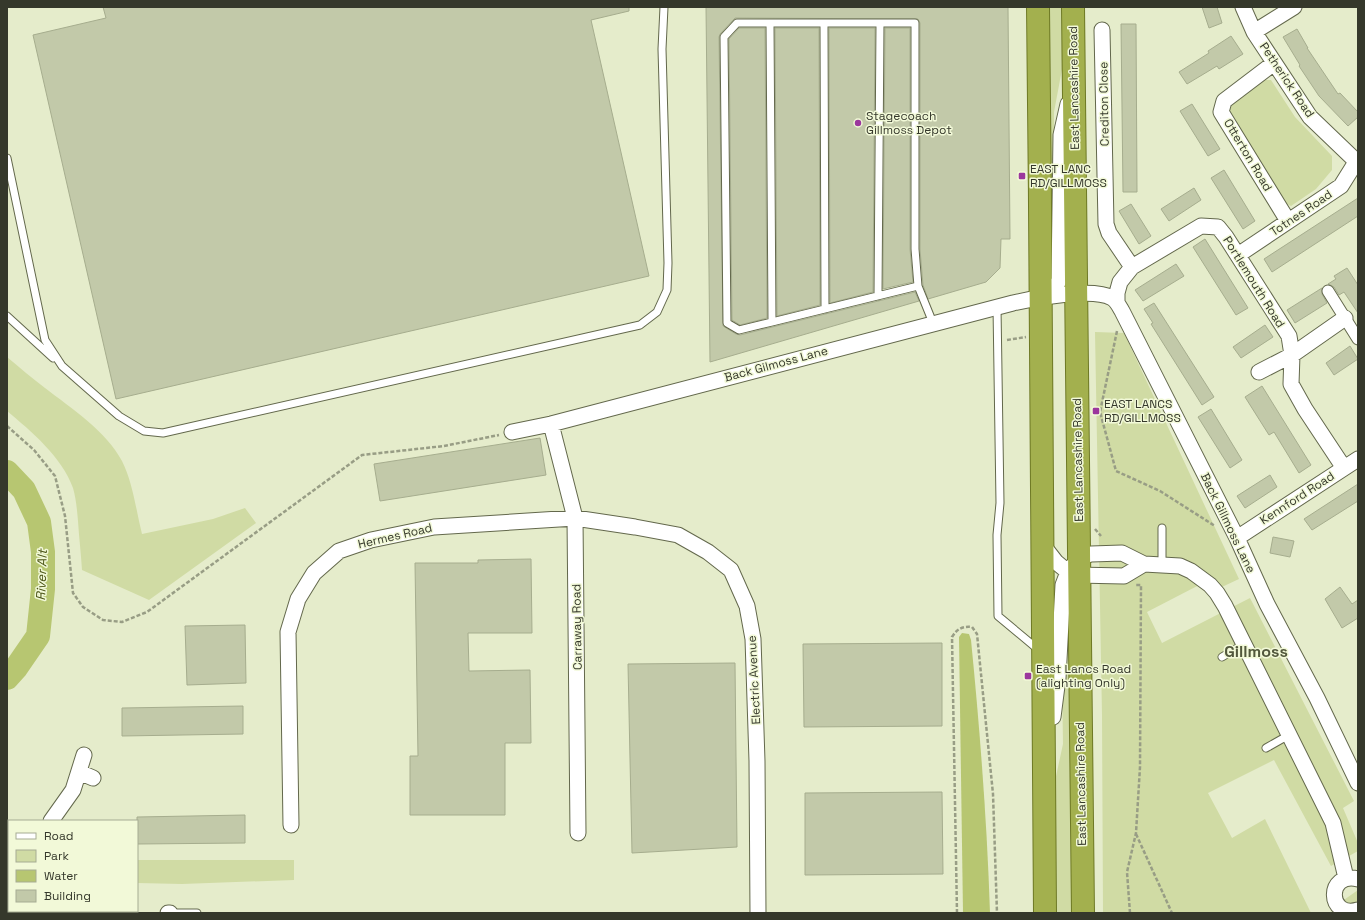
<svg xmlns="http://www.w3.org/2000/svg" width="1365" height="920" font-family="'Space Grotesk',sans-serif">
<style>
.green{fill:#d0dba4}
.water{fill:#b7c671}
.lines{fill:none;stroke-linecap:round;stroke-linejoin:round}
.river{stroke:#b7c671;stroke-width:24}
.building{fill:#c2c9a9;stroke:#a6ad8e}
.service-casing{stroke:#63684c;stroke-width:9}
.pedestrian-casing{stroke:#63684c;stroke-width:13}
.minor-casing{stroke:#63684c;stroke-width:17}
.trunk-casing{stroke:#6e7925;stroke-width:24}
.path{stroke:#989d85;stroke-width:2.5;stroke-dasharray:4 2;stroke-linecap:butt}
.service{stroke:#fff;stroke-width:7}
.pedestrian{stroke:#fff;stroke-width:11}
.minor{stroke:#fff;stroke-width:15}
.trunk{stroke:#a3b04e;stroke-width:22}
.poi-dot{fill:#9b379d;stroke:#f2f9d8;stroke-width:1.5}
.labels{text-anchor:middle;stroke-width:3;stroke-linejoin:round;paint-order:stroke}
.street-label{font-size:12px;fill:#35382b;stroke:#f2f9d8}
.poi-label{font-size:12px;fill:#35382b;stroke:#f2f9d8;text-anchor:start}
.water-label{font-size:13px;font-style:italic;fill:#4b5416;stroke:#f2f9d8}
.district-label{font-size:16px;font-weight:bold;fill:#52583c;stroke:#f2f9d8}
</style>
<rect width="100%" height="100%" fill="#e5eccb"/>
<path class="green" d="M1045,7H1063V64L1054,112V272L1051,279Z
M1262,80H1271L1295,117L1332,156V170L1316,189L1291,206L1285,203L1229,114L1232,100Z
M1095,332L1124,333L1239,579L1209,593L1203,583L1147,612L1162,643L1250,598L1354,801L1343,808L1358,843V851L1331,866L1274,760L1208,793L1232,838L1265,819L1311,913H1103L1102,715Z
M7,357C20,368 32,378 45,388C71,408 106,431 122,461C133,483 136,510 142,534L213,519L245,508L256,523L149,600L82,570C81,554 79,537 78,521C77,510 76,498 73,488C62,457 31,431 7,411Z
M1067,627L1071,628L1074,913H1056L1055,781L1063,744L1062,681Z
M137,860H294V880L182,884L137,883Z
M1358,890V913L1341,902Z
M63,911H108V913H63Z"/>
<path class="water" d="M962,633L969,634L971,640C980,731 987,822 990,913H963L959,637Z"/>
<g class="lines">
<path class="river" d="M7,472L24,490L39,522L43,552V589L38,636L16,668L7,678"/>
</g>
<path class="building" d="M103,7H629V11L591,20L649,276L116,399L33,35L106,18Z
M706,7H1008L1010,239H1001L1000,268L986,282L928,299L923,285L920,249V23L918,19L735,18L720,34L719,37L723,326L736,334L740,335L915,292L919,301L710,362Z
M1202,7H1217L1222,23L1209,28Z
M1121,24H1136L1137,192H1123Z
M739,28H765L767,318L740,325L732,320L729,39Z
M775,28H819L820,305L777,316Z
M829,28H875L873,292L830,303Z
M885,28H910V249L913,282L883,289Z
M1297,29L1308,48H1307L1338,94L1340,93L1358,112V117L1348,126L1319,96L1299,66L1300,65L1283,37Z
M1231,36L1243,54L1219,69L1217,66L1187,84L1179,72L1209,53L1208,51Z
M1192,104L1220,149L1208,156L1180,111Z
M1224,170L1255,221L1243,229L1211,178Z
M1194,188L1201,200L1169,221L1161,209Z
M1358,198V216L1272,272L1264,259Z
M1131,204L1151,236L1139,244L1119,211Z
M1205,239L1248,308L1236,315L1193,247Z
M1176,264L1184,276L1143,301L1135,290Z
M1347,268L1358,285V313L1344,292L1339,295L1334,287L1328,284L1336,279L1334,276Z
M1322,288V294L1327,303L1295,323L1287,310Z
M1154,303L1214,397L1202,405L1151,324L1153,323L1144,309Z
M1265,325L1273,337L1241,358L1233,347Z
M1350,346L1358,359L1334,375L1326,363Z
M1262,386L1311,465L1299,473L1274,432L1269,435L1245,397Z
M1211,409L1242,460L1230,468L1198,417Z
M540,438L546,475L380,501L374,464Z
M1270,475L1277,487L1245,508L1237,496Z
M1358,484V501L1312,530L1304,519Z
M1273,537L1294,541L1290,557L1270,553Z
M531,559L532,633H468L469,671L530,670L531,743H505V815H410V756H418L415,563H478V560Z
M1340,587L1352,604L1358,600V618L1342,628L1325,599Z
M245,625L246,683L187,685L185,626Z
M942,643V726L804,727L803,644Z
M735,663L737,847L632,853L628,664Z
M243,706V734L122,736V708Z
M942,792L943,874L805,875V793Z
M245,815V843L137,844V817Z"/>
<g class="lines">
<defs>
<path id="service" d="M770,23H737L724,37L727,323L739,330L772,322
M824,23L825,309
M7,158L45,340L62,366L119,416L144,431L163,433L640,325L657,312L667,290L668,263L662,49L664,7
M918,286L772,322L770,23H915V249L918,286L933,323
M878,296L880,23
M997,307L1000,503L997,535L998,616L1040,651
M7,316L53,358
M1162,564V528
M1222,657L1244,644
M1266,748L1289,735
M170,913H197"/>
<path id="pedestrian" d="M1328,291L1358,339"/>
<path id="minor" d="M1243,7L1254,32L1310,117L1358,163
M1102,30L1106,224L1109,233L1132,267
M1254,32L1294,7
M1274,63L1224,101L1221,112L1288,221
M1238,255L1341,186L1356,162
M1042,298C1051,295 1056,288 1059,280L1061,135L1068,104
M1117,302V293L1120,282L1132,267L1201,226L1218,227L1226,237L1289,336L1292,355L1291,384L1305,409L1344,468
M1259,372L1292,355L1345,318
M551,424L575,518L578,833
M512,432L551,424L1013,303C1035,298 1093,287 1112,298C1117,301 1119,306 1122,311L1237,538L1267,604L1317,698L1358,783
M1237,538L1358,459
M1042,544L1056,562L1068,572L1076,575L1124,576L1144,564
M1053,717L1058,678L1063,585L1068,572L1079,558L1091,554L1122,553L1144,564L1180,566L1191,571L1210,585L1217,593L1225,606L1333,823L1346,878
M79,772L93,778
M51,821L73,790L84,755
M291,825L288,632L298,599L314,573L339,551L371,540L434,527L575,518L635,527L678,535L708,552L731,570L747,606L753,639L757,761L758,913
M1358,879C1326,871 1327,919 1358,910
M7,887L9,882
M168,913H170"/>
<path id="trunk" d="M1038,7C1041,309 1045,611 1045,913
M1073,7L1083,913"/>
</defs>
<use href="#service" class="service-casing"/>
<use href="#pedestrian" class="pedestrian-casing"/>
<use href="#minor" class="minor-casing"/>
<use href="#trunk" class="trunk-casing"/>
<path class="path" d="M1117,331L1100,412L1116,471L1160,491L1215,526
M1007,340L1026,337
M7,426L34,450L55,476L65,516L73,593L83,607L103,620L122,622L147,612L362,455L444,446L499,435
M1095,529L1101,536
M1136,834L1172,913
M957,913L952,637C957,629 962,626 972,627L977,634L993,794L997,913
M1130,913L1127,872L1136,833L1140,767L1141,585H1136"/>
<use href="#service" class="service"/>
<use href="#pedestrian" class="pedestrian"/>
<use href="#minor" class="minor"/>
<use href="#trunk" class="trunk"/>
</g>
<g class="poi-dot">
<circle cx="858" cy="123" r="4"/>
<rect x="1018" y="172" width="8" height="8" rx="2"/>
<rect x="1092" y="407" width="8" height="8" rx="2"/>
<rect x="1024" y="672" width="8" height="8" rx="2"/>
</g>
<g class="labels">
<g class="street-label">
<text transform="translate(1287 80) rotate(56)" y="4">Petherick Road</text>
<text transform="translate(1074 88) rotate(-91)" y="4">East Lancashire Road</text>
<text transform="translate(1104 104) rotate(-91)" y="4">Crediton Close</text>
<text transform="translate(1248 155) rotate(59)" y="4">Otterton Road</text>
<text transform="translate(1301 213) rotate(-34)" y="4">Totnes Road</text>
<text transform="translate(1254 282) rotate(58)" y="4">Portlemouth Road</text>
<text transform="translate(776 364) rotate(-15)" y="4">Back Gilmoss Lane</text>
<text transform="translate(1078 460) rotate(-91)" y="4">East Lancashire Road</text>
<text transform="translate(1297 498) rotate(-33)" y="4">Kennford Road</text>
<text transform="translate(1228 523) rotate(64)" y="4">Back Gillmoss Lane</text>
<text transform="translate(395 536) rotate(-13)" y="4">Hermes Road</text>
<text transform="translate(577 627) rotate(-91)" y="4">Carraway Road</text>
<text transform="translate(754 680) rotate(-93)" y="4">Electric Avenue</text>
<text transform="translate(1081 784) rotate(-91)" y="4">East Lancashire Road</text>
</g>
<g class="poi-label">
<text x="866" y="120">Stagecoach<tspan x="866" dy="14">Gillmoss Depot</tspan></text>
<text x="1030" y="173">EAST LANC<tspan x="1030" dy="14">RD/GILLMOSS</tspan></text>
<text x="1104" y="408">EAST LANCS<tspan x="1104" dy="14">RD/GILLMOSS</tspan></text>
<text x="1036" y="673">East Lancs Road<tspan x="1036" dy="14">(alighting Only)</tspan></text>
</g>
<g class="water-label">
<text transform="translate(41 575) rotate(-88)" y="5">River Alt</text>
</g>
<g class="district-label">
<text x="1256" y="657">Gillmoss</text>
</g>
</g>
<rect width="1365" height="920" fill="none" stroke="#35382b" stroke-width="16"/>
<rect x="8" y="820" width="130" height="92" fill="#f2f9d8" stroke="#a6ac93"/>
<rect x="16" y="833" width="20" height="6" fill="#ffffff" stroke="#a6ac93"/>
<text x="44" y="840" font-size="12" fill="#35382b">Road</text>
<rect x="16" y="850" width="20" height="12" fill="#d0dba4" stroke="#a6ac93"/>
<text x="44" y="860" font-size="12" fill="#35382b">Park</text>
<rect x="16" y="870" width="20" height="12" fill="#b7c671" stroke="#a6ac93"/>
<text x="44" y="880" font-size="12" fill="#35382b">Water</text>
<rect x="16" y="890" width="20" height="12" fill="#c2c9a9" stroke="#a6ac93"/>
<text x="44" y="900" font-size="12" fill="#35382b">Building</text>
</svg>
